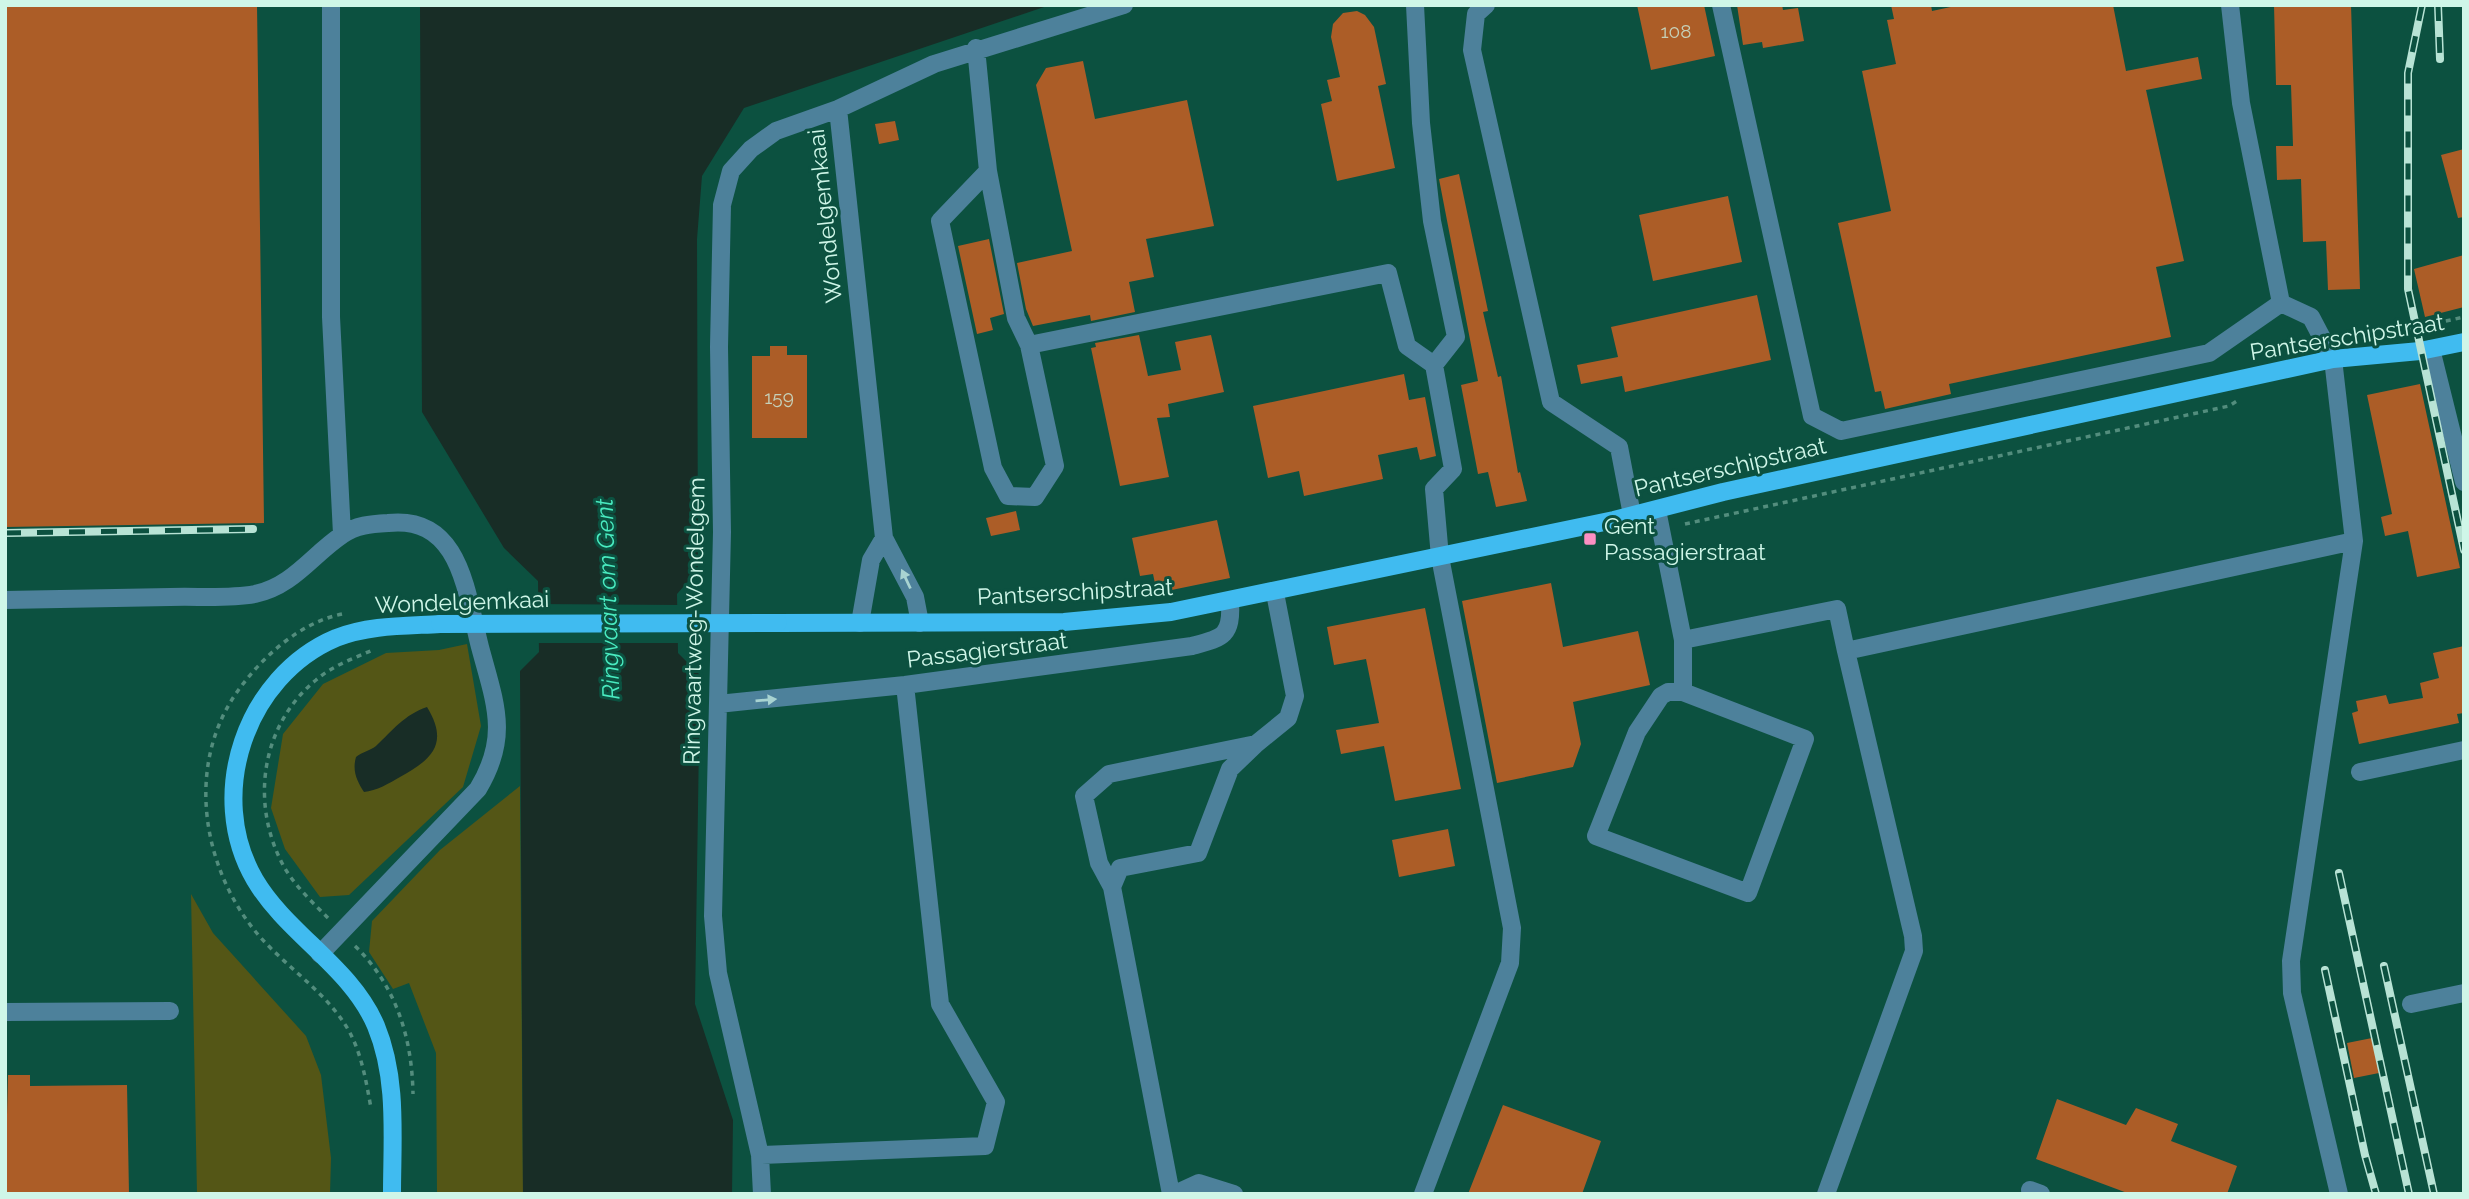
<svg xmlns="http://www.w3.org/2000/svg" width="2469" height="1199" font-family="Raleway,sans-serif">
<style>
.green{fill:#545616}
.water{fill:#182d26}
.pier{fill:#0c5140}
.building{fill:#ac5d27}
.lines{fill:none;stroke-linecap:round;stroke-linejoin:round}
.path{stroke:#538d7d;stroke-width:3.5;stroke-dasharray:5 5;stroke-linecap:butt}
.minor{stroke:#4d819b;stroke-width:18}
.major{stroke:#40bbf0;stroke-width:18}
.rail-casing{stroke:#b8e3d5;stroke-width:8}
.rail{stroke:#0c5140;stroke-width:5;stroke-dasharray:16;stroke-linecap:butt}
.major-bridge{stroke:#40bbf0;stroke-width:18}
.oneway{fill:#a8d3d1}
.poi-dot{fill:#fc8fc2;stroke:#0c5140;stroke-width:2.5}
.labels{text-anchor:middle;stroke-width:6;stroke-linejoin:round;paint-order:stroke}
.number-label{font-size:19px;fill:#c6d0b8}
.street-label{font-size:23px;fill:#cff6e8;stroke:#0c5140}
.poi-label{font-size:23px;fill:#cff6e8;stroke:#0c5140;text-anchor:start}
.water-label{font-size:24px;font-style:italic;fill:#49ebc0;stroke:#0c5140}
</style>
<rect width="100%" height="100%" fill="#0c5140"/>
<path class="green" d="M467,644L481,726L463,787L349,895L320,897L285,849L271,808L283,734L323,684L386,653L439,650Z
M520,786L523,1194H437L436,1053L409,983L393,989L369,952L372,921L440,850Z
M191,894L213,933L306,1036L321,1075L331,1158L330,1194H197Z"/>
<path class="water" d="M420,5H1050L744,108L702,176L697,239L698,570L677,594L678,653L700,675L695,1004L733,1120L732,1194H523L520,671L539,652L538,581L504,548L422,412Z
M427,707C449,743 433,759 400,777C390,783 376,791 364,792C357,781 352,771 356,757C362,752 371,750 376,746C393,730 404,715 427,707Z"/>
<path class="pier" d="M535,604L681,605V643H535Z"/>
<path class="building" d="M5,5H257L264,523L5,527Z
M1637,5H1704L1715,56L1651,70Z
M1737,5H1782L1783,10L1798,8L1804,41L1763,48L1762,42L1743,45Z
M1891,5H1931L1932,11L1960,5H2113L2126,71L2198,57L2202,79L2146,90L2184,261L2156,267L2171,337L1949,384L1951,394L1885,409L1881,391L1875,392L1838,223L1891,211L1862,71L1896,64L1887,20L1894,19Z
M2274,5H2351L2360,289L2328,290L2326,241L2303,242L2301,179L2277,180L2276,146H2293L2291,85H2276Z
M1357,11L1365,15L1374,27L1386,84L1378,86L1395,168L1337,181L1321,104L1332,101L1327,80L1340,77L1331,37L1333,24L1343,13Z
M1083,61L1095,119L1187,100L1214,226L1146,239L1154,277L1129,282L1135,312L1091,321L1090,315L1033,326L1026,309L1017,263L1072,251L1036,85L1046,68Z
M895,121L899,140L879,144L875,124Z
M2464,149V217L2458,218L2441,155Z
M1459,174L1488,311L1483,312L1498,377L1501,376L1518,473L1520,472L1527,501L1496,507L1488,472L1478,474L1461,385L1478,381L1439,179Z
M1728,196L1742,262L1653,281L1639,215Z
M989,239L1004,314L990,318L993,330L977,334L958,246Z
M2464,255V307L2425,317L2414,269Z
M1757,295L1771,360L1625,392L1622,376L1581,384L1577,365L1618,357L1611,327Z
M1139,335L1148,376L1181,370L1175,342L1211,335L1224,392L1168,404L1170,417L1157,418L1169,477L1120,486L1091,348L1096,347L1095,343Z
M770,346H787V355H807V438H752V356H770Z
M1404,374L1409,400L1425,397L1436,456L1420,460L1417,447L1378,455L1383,479L1304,496L1299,471L1268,478L1253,406Z
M2420,384L2460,568L2417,577L2408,531L2385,536L2381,517L2392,514L2367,395Z
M1016,511L1020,530L991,536L986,518Z
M1217,520L1230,578L1157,593L1153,574L1140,576L1132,538Z
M1551,583L1563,647L1638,631L1650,685L1573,702L1581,744L1573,767L1497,783L1462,601Z
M1425,608L1461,789L1395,801L1384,746L1341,754L1336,730L1379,723L1366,659L1334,665L1327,627Z
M2464,646V713L2457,714L2459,723L2359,744L2352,713L2358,711L2356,701L2386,695L2389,704L2423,698L2420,683L2439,678L2433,653Z
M1448,829L1455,866L1399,877L1392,840Z
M2372,1038L2379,1073L2354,1078L2347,1043Z
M8,1075H30V1086L127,1085L129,1194H5Z
M2057,1099L2126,1125L2136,1108L2178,1124L2171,1141L2237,1166L2227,1194H2130L2036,1159Z
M1503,1105L1601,1141L1582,1194H1468Z"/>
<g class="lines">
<path class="path" d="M2397,332L2464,317
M1685,524L2229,406L2237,401
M342,614C299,623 262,657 237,692C184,767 203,873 261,938C290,970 328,994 349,1031C362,1055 366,1081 371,1108
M328,918C312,902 294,885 283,865C250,803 261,725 316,680C332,666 354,658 373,650
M355,946C396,986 412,1037 413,1094"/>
<path class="minor" d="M331,5V317L342,534
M1415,5L1421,123L1432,221L1456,337L1434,365
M1486,5L1476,14L1472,50L1551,402L1619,447L1632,515
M1721,5L1812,416L1841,431L2209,353L2281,303L2241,103L2230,5
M976,48L988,171L1016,318L1029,345L1388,273L1407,346L1434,365L1453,469L1434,489L1440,557L1512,928L1510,963L1423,1194
M838,109L884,538L915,597L920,623
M988,171L940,221L993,468L1008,496L1035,497L1055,466L1029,345
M2281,303L2311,317L2333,359L2354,541L2291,961L2292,993L2339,1194
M2431,349L2464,482
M1657,510L1683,640
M5,600C60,599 115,598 170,597C198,596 228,599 255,594C293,586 312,555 342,535C356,525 371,524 388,523C461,515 466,593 480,647C495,703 510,736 478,789L320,954
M860,623L871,560L884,538
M1683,692L1805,739L1748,893L1596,836L1637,732L1661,696L1668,692H1683V640L1837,609L1846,651
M718,704L905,685L1192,646C1222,638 1232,637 1230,602
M2360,772L2464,750
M1112,887L1120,868L1198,853L1230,769L1255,745
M2411,1004L2464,993
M5,1012L170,1011
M760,1155L985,1146L996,1102L940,1004L905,685
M2030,1190L2041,1194
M762,1194L760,1155L718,973L713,916L722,532L719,347L722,205L731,171L751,149L776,131L838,109L934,64L1124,5
M1171,1194L1112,887L1099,863L1084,796L1109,774L1256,744L1288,718L1295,696L1275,593
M1175,1194L1199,1183L1234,1194
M1826,1194L1914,951L1913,936L1846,651L2354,541"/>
<path class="major" d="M778,623L1064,622L1171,612L1614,520L1723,492L2333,359L2420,351L2464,342
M392,1194C392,1138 398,1079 376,1026C351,967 287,934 255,880C205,795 246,676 336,638C369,625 405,626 440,624"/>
<defs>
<path id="rail" d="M2422,5L2408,73V289L2464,550
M2438,5L2440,59
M5,533L253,529
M2339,873L2409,1194
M2384,966L2434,1194
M2325,970L2365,1155L2376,1194"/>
</defs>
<use href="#rail" class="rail-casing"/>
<use href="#rail" class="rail"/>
<path class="major-bridge" d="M440,624L778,623"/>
</g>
<defs><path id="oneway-solid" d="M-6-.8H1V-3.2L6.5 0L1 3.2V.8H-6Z" transform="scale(1.75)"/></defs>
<g class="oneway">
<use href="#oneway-solid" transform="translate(906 579) rotate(-115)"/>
<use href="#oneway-solid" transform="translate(766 700) rotate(-5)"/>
</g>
<rect class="poi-dot" x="1583" y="532" width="14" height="14" rx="3.5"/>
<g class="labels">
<g class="number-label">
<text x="1676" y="38">108</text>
<text x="779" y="404">159</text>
</g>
<g class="street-label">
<text transform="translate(825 216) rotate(-96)" y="8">Wondelgemkaai</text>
<text transform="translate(2347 337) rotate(-9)" y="8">Pantserschipstraat</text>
<text transform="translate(1730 467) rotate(-13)" y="8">Pantserschipstraat</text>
<text transform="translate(1075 592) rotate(-3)" y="8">Pantserschipstraat</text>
<text transform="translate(462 602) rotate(-2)" y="8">Wondelgemkaai</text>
<text transform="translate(694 621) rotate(-89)" y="8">Ringvaartweg-Wondelgem</text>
<text transform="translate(987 650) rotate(-7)" y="8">Passagierstraat</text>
</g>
<g class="poi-label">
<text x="1604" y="534">Gent<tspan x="1604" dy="26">Passagierstraat</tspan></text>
</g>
<g class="water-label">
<text transform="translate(608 599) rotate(-92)" y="8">Ringvaart om Gent</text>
</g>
</g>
<rect width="2469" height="1199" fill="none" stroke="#cff6e8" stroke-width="14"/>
</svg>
